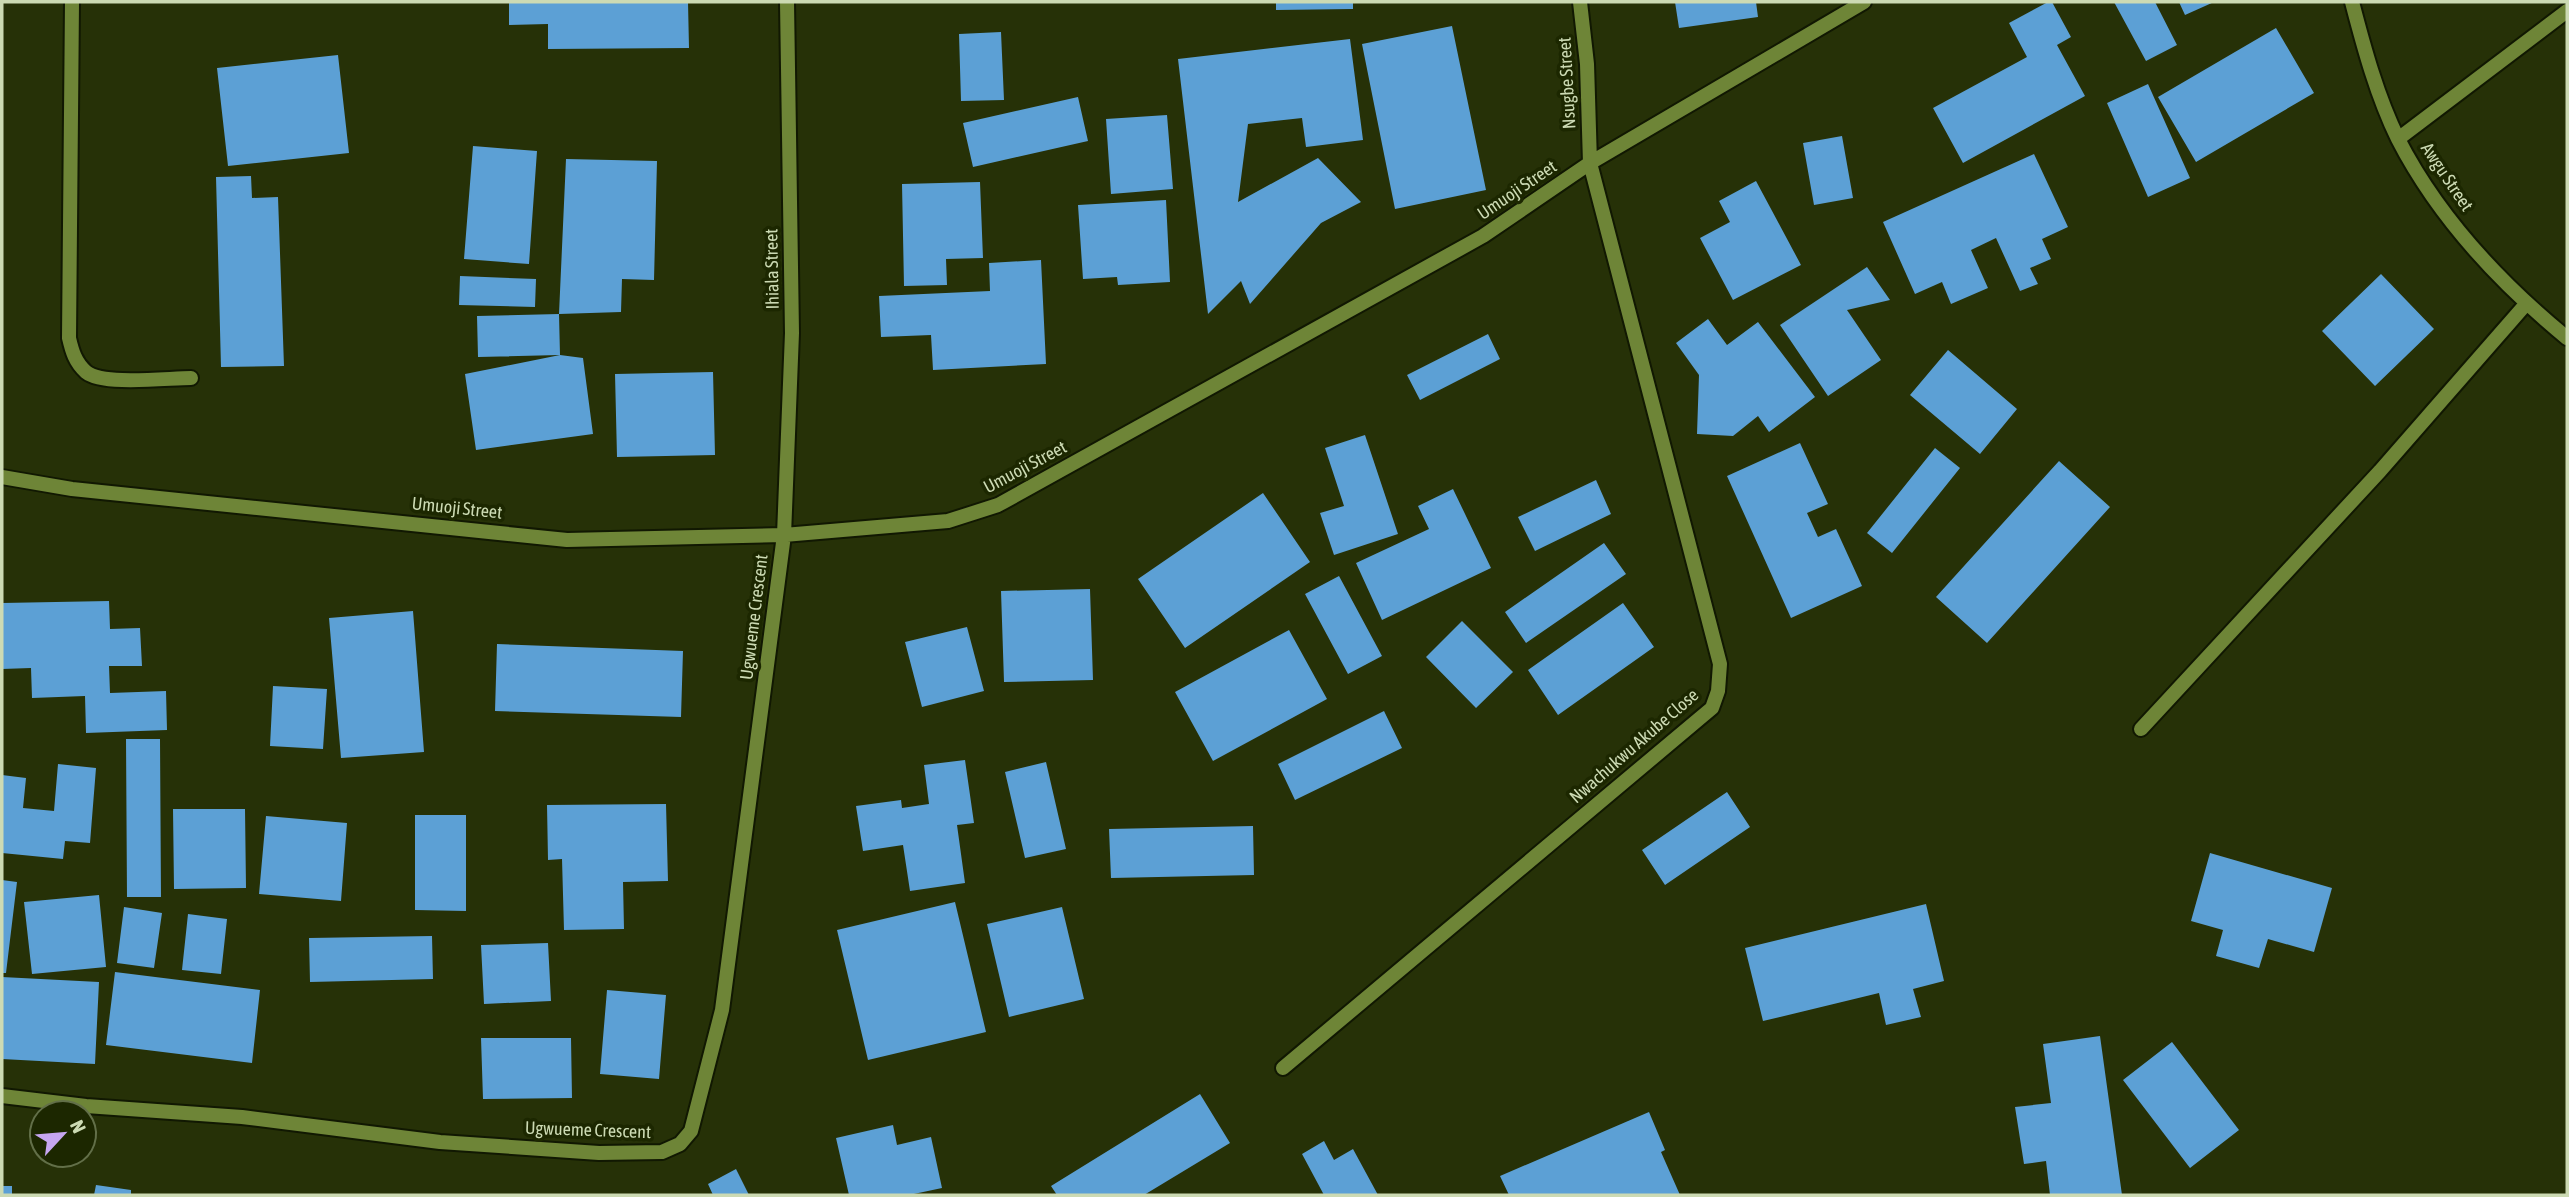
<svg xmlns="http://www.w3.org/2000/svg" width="2569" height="1197" font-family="'Asap Condensed',sans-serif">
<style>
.building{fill:#5ca0d5}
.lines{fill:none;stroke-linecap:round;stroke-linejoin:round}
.lane-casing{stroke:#111802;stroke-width:18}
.street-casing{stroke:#111802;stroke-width:18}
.lane{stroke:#6e8537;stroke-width:14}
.street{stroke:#6e8537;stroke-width:14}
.labels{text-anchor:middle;stroke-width:7;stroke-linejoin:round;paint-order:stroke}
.street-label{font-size:18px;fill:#ccdab3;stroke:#1c2700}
</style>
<rect width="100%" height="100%" fill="#263107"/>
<path class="building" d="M509,2H688L689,48L548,49V24L509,25Z
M1276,2H1353V9L1276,10Z
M1675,2H1756L1758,17L1679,28Z
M2048,2H2052L2071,37L2057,45L2085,96L1963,163L1933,108L2027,57L2009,23Z
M2114,2H2155L2177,45L2146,61Z
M2179,2H2214L2185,15Z
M1452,26L1486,190L1395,209L1362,44Z
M2276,28L2314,93L2196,162L2158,97Z
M1001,32L1004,100L961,101L959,34Z
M1350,39L1363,140L1306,147L1302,118L1248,124L1238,202L1318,158L1361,202L1321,223L1250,304L1241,281L1208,314L1178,59Z
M338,55L349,153L228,166L217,68Z
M2148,84L2190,178L2148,197L2107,103Z
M1078,97L1088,141L973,167L963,123Z
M1167,115L1173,189L1111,194L1106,119Z
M1842,136L1853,198L1814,205L1803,143Z
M473,146L537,151L529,264L464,259Z
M2034,154L2068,227L2042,239L2051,259L2030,268L2038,284L2020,291L1996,238L1971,250L1988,288L1951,304L1942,282L1915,294L1883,222Z
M566,159L657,161L654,280L622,279L621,312L559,314Z
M251,176L252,198L278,197L284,366L221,367L216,177Z
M1756,181L1801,265L1733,300L1700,238L1730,222L1719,201Z
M980,182L983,258L946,259L947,285L904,286L902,184Z
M1166,200L1170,282L1118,285L1117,277L1083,279L1078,205Z
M1041,260L1046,364L933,370L931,335L881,337L879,296L990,291L989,263Z
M1867,267L1890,300L1847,310L1881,360L1828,396L1780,325Z
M2381,274L2434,329L2375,386L2322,331Z
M460,276L536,279L535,307L459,305Z
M559,314L560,355L478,357L477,316Z
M1708,319L1727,345L1758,322L1815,397L1769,432L1758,416L1733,436L1697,434L1699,375L1676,343Z
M1488,334L1500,359L1420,400L1407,375Z
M1948,350L2017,409L1980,454L1910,395Z
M560,355L583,358L593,434L476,450L465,374Z
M713,372L715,455L617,457L615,374Z
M1365,435L1398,534L1334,555L1320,513L1344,506L1325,448Z
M1800,443L1828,504L1807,513L1818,537L1836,529L1862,586L1791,618L1727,476Z
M1935,448L1960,468L1892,553L1867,533Z
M2059,461L2110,507L1987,643L1936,597Z
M1596,480L1611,514L1535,551L1518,517Z
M1453,489L1491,568L1382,620L1356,563L1429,529L1418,506Z
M1263,493L1310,562L1185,648L1138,579Z
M1604,543L1626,574L1526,643L1505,612Z
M1339,576L1382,656L1348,674L1305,594Z
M1090,589L1093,680L1004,682L1001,591Z
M109,601L110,629L140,628L142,666H109L110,693L166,691L167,730L86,733L85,696L32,698L31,668L2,669V603Z
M1623,603L1654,647L1558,715L1528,670Z
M413,611L424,752L341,758L329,618Z
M1462,621L1513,672L1476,708L1426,657Z
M967,627L984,691L922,707L905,642Z
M1289,630L1327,699L1213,761L1175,692Z
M497,644L683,651L681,717L495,711Z
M273,686L327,689L323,749L270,746Z
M1384,711L1402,748L1295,800L1278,764Z
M126,739H160L161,897H127Z
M965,760L974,823L957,825L965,883L910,891L903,845L863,851L856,806L901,800L902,808L929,804L924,765Z
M1046,762L1066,849L1025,858L1005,772Z
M58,764L96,768L90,843L65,841L63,859L2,853V775L26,778L23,808L54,811Z
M1727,792L1750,827L1665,885L1642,850Z
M666,804L668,881L623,882L624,929L564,930L562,859L548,860L547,805Z
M173,809H245L246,888L174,889Z
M415,815H466V911L415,910Z
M266,816L347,823L341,901L259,894Z
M1253,826L1254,875L1111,878L1109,829Z
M2210,853L2332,888L2314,952L2268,939L2259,968L2216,956L2223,930L2191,921Z
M2,880L17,882L6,973H2Z
M99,895L106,967L32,974L24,902Z
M955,902L986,1032L868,1060L837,930Z
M1926,904L1944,981L1913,989L1921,1017L1886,1025L1879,993L1763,1021L1745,948Z
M124,907L162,913L154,968L117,963Z
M1062,907L1084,999L1009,1017L987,924Z
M188,914L227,919L221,974L182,970Z
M432,936L433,979L310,982L309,938Z
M548,943L551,1001L484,1004L481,945Z
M115,972L260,990L252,1063L106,1045Z
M2,977L99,982L95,1064L2,1059Z
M607,990L666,995L659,1079L600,1074Z
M2100,1036L2122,1195H2050L2046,1161L2024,1164L2015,1107L2051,1103L2043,1044Z
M481,1038H571L572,1098L483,1099Z
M2172,1042L2239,1130L2190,1168L2123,1080Z
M1200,1094L1230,1143L1144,1195H1057L1051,1186Z
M1649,1112L1665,1150L1661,1152L1680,1195H1509L1500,1176Z
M893,1125L897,1145L931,1137L942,1188L909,1195H849L836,1138Z
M1324,1141L1334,1160L1353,1149L1378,1195H1324L1302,1154Z
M736,1169L749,1195H713L708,1184Z
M96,1185L131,1190V1195H94Z
M2,1186H12V1195H2Z"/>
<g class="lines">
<defs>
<path id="lane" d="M72,2L69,338C72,351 75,362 86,372C103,386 168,378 191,378"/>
<path id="street" d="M2352,2C2364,48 2377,96 2398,139C2438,217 2500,283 2567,338
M2398,139L2567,11
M2,477L72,489L567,540L784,535L948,521L998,505L1483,236L1590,163L1864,2
M2141,729L2380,471L2526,304
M1283,1068L1712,708L1718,691L1720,664L1590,163L1587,64L1580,2
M2,1096L86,1106L242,1117L440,1142L599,1153L662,1152L680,1144L691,1131L722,1010L784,535L792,333L787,2"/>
</defs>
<use href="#lane" class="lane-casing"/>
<use href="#street" class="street-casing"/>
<use href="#lane" class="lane"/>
<use href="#street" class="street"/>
</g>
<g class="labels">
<g class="street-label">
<text transform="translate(1567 83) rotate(-93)" y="6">Nsugbe Street</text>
<text transform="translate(2447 177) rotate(56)" y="6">Awgu Street</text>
<text transform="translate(1517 190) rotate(-34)" y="6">Umuoji Street</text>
<text transform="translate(772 269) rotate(-91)" y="6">Ihiala Street</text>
<text transform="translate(1025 467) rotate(-28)" y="6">Umuoji Street</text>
<text transform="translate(457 508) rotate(6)" y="6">Umuoji Street</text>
<text transform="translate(754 617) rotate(-83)" y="6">Ugwueme Crescent</text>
<text transform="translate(1634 746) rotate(-41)" y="6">Nwachukwu Akube Close</text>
<text transform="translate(588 1130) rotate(2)" y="6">Ugwueme Crescent</text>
</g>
</g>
<rect width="2569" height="1197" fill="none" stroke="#ccdab3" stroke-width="7"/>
<g transform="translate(63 1134) rotate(64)"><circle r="33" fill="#1c2700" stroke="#626f48" stroke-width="2"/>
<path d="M0-5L12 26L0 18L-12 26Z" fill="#c6a6f0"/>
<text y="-10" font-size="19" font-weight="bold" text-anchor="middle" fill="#ccdab3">N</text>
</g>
</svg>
